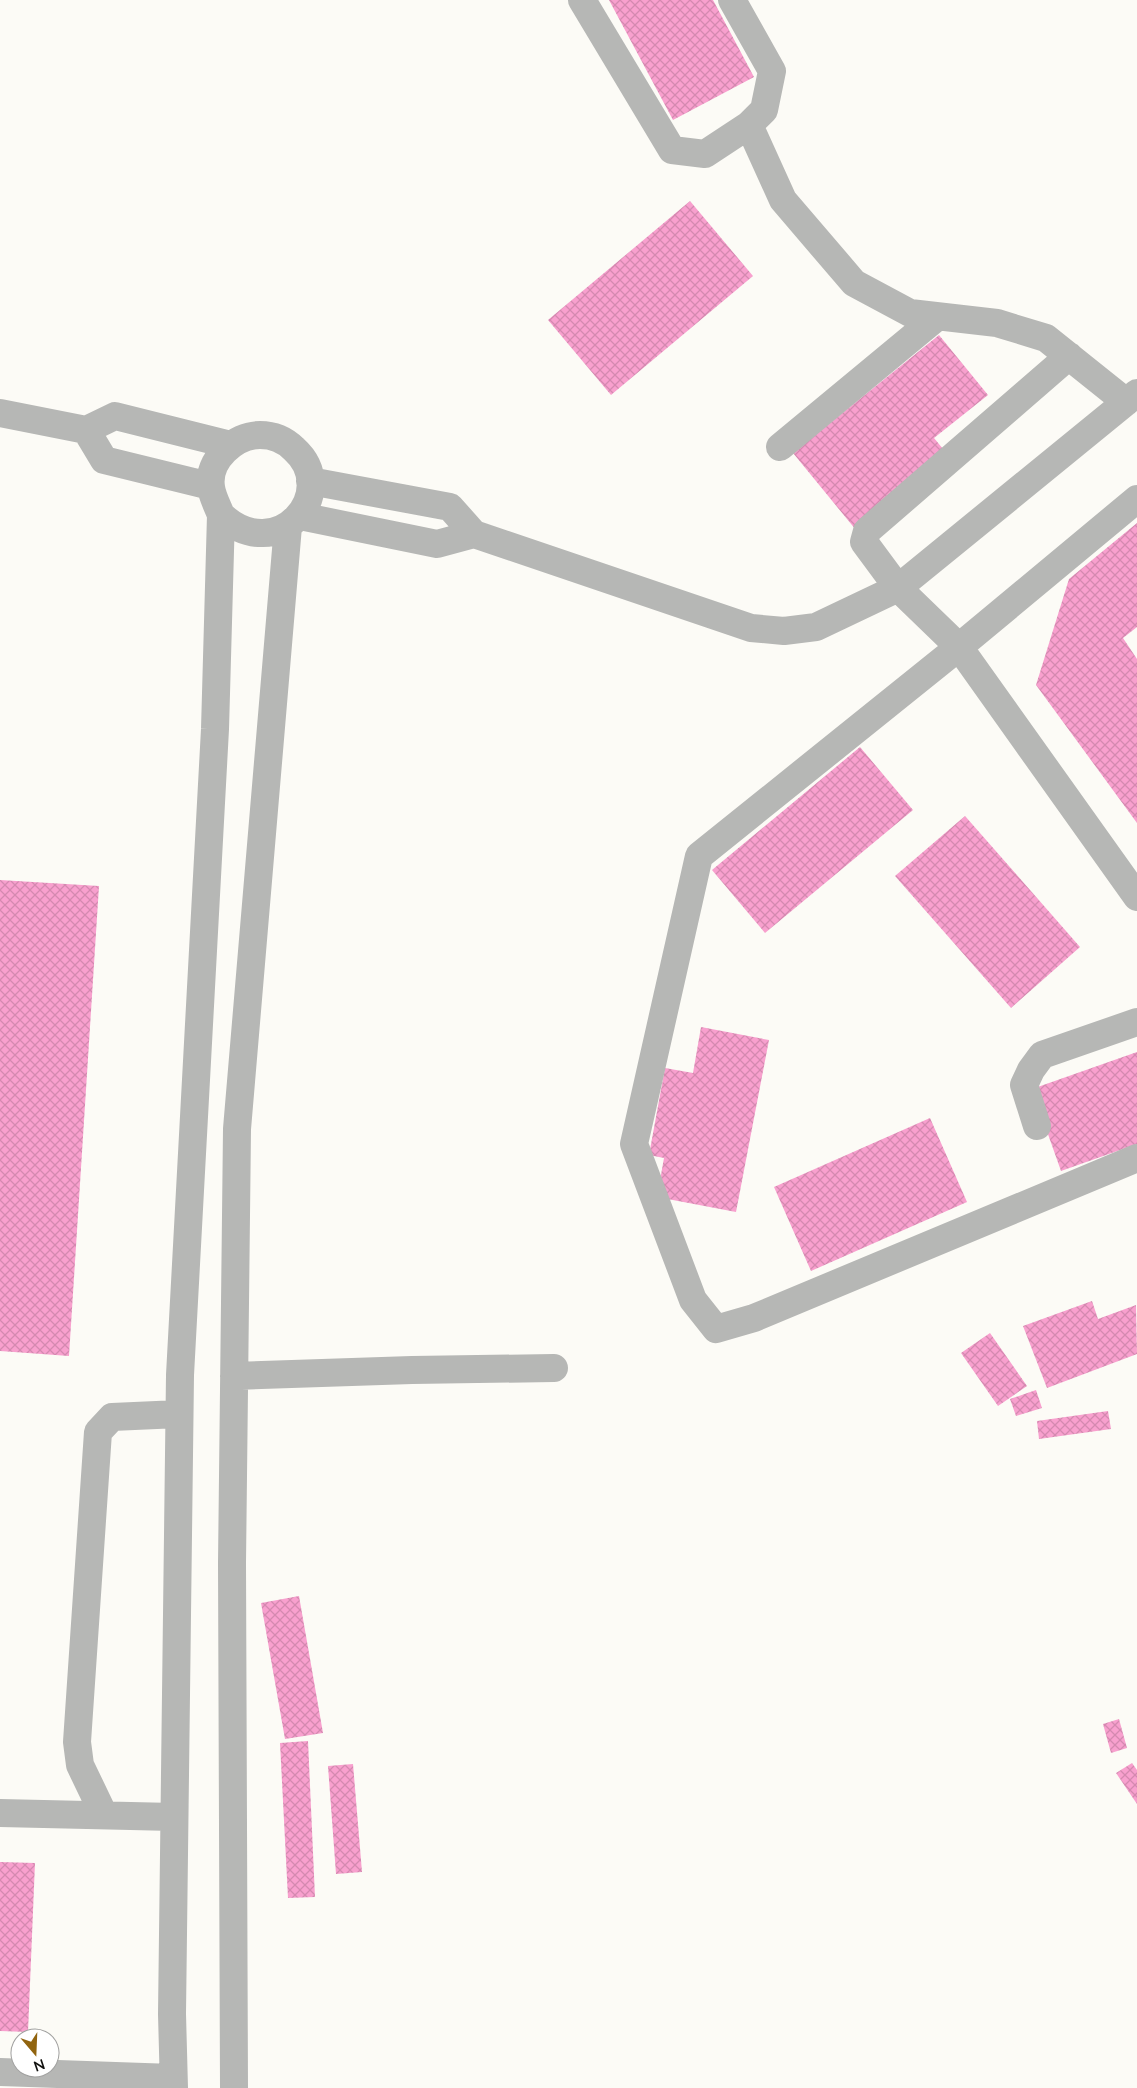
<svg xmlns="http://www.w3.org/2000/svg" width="1137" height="2088" font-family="Lato,sans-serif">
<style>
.building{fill:url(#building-cross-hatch)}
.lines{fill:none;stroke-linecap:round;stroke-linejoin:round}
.minor{stroke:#b6b7b5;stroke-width:28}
</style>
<defs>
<pattern id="building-cross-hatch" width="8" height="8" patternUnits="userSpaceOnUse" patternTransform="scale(1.25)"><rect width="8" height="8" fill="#f8a0ce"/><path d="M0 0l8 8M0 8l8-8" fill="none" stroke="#d489b0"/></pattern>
</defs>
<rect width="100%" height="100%" fill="#fcfbf6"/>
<path class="building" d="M609,0H713L754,77L673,120Z
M690,201L753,276L611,395L548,320Z
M939,335L988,395L934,438L948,455L856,530L793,453Z
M1137,523V627L1123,638L1137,659V823L1036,685L1069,579Z
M860,747L913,810L765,933L712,870Z
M965,816L1080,947L1011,1008L895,876Z
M0,880L99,886L69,1356L0,1351Z
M701,1027L769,1040L736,1212L657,1197L664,1158L649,1155L665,1068L693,1073Z
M1137,1052V1144L1061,1171L1032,1089Z
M930,1118L967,1202L811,1271L774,1187Z
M1092,1301L1098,1319L1136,1305L1137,1354L1047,1388L1023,1326Z
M990,1333L1027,1386L998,1406L961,1353Z
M1036,1390L1042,1408L1016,1416L1010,1399Z
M1108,1411L1111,1429L1039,1439L1037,1421Z
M299,1596L323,1733L285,1739L261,1603Z
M1119,1719L1127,1748L1111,1753L1103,1724Z
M308,1741L315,1897L288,1898L280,1743Z
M1132,1763L1137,1770V1804L1116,1773Z
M353,1764L362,1872L336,1874L328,1766Z
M0,1862L35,1863L28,2032L0,2031Z"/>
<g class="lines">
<path class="minor" d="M582,0L672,150L705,154L749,125L783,200L854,283L910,313L997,323L1046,338L1126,402
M732,0L772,71L764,110L749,125
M1069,356L867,531L864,542L898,588L959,647L1137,897
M0,413L86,430
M780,447L937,317
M210,486L104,460L86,430L115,416L231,445
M1137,499L959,647L699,856L634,1144L693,1300L716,1329L754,1318L1137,1158
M300,516L437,544L474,534L450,507L310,481
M474,534L751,628L784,631L816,627L898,588L1137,393
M1037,1126L1024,1085L1031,1070L1042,1055L1137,1022
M234,1376L412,1370L554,1368
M0,1813L174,1817
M104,1815L80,1765L77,1742L98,1432L112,1417L179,1414
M0,2072L173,2078
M174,2088L172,2014L180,1375L215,729L221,515C218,507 212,496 211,487C207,460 235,435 260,435C273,435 285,440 294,449C342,492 277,568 221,515
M234,2088L232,1563L237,1129L288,526"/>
</g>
<g transform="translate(35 2053) rotate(161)"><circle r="24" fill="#ffffff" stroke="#a0a09f"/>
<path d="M0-4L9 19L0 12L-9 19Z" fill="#91640f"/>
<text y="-8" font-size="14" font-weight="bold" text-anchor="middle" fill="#11110f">N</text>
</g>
</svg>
